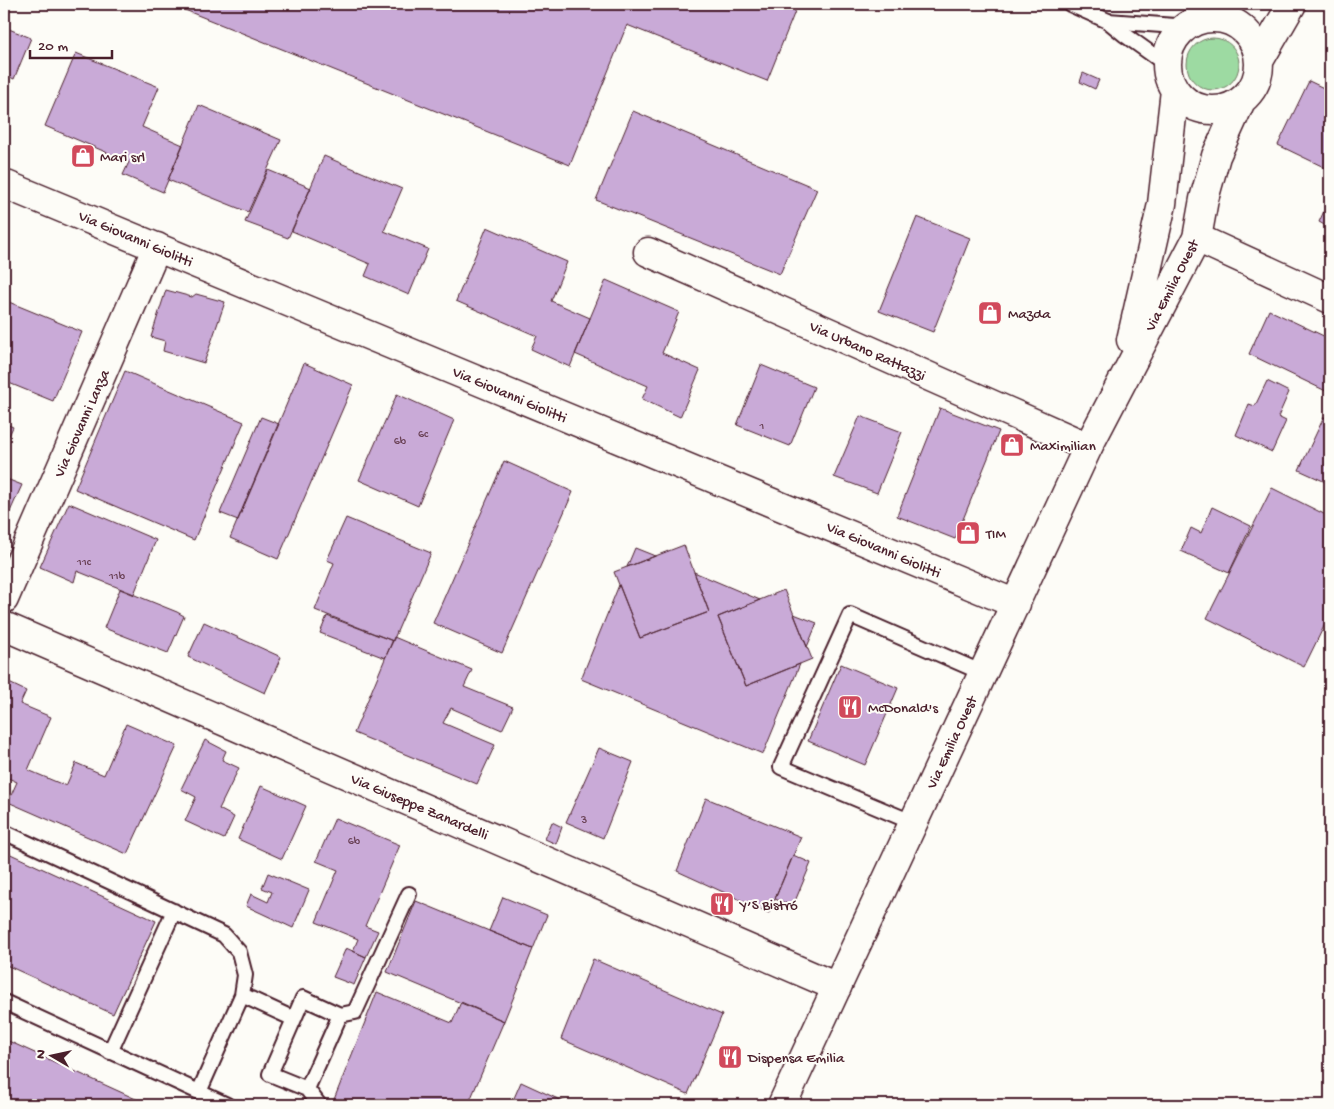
<svg xmlns="http://www.w3.org/2000/svg" width="1334" height="1109" font-family="'Gochi Hand',sans-serif">
<style>
.green{fill:#9ddaa2;stroke:#747c66}
.building{fill:#c9aad7;stroke:#4a1f2b}
.lines{fill:none;stroke-linecap:round;stroke-linejoin:round}
.service-casing{stroke:#4a1f2b;stroke-width:18}
.minor-casing{stroke:#4a1f2b;stroke-width:31}
.secondary-casing{stroke:#4a1f2b;stroke-width:31}
.service{stroke:#fdfcf7;stroke-width:14}
.minor{stroke:#fdfcf7;stroke-width:28}
.secondary{stroke:#fdfcf7;stroke-width:28}
.labels{text-anchor:middle;stroke-width:4;stroke-linejoin:round;paint-order:stroke}
.number-label{font-size:12px;fill:#6a4256}
.poi-label{font-size:15px;fill:#4a1f2b;stroke:#fdfcf7;text-anchor:start}
.street-label{font-size:15px;fill:#4a1f2b;stroke:#fdfcf7}
</style>
<rect width="100%" height="100%" fill="#fdfcf7"/>
<filter id="ink" filterUnits="userSpaceOnUse"><feTurbulence type="fractalNoise" baseFrequency=".02" numOctaves="2"/><feDisplacementMap in="SourceGraphic" scale="10" xChannelSelector="R" yChannelSelector="G"/><feConvolveMatrix kernelMatrix="1 2 1 2 8 2 1 2 1" color-interpolation-filters="sRGB"/></filter>
<g filter="url(#ink)">
<path class="green" d="M1187 64a26 26 0 1 1 52 0a26 26 0 1 1-52 0Z"/>
<path class="building" d="M170,4H798L767,81L627,25L570,165Z
M4,27L31,38L14,79L4,74Z
M76,53L159,87L142,127L183,145L163,192L123,175L129,162L45,126Z
M1083,73L1099,80L1095,89L1080,82Z
M1309,81L1330,91V170L1278,145Z
M199,105L281,140L248,212L168,180Z
M633,111L817,189L780,274L596,200Z
M324,156L402,189L384,231L428,249L409,295L365,276L370,264L292,231Z
M268,170L311,188L288,238L245,222Z
M1330,198V228L1319,222Z
M917,217L970,238L933,332L879,311Z
M487,227L567,262L551,301L590,318L570,367L531,349L537,336L456,301Z
M606,280L679,312L662,353L700,370L680,417L642,399L648,386L575,354Z
M166,290L192,297L196,294L225,302L204,363L163,351L165,341L151,337Z
M4,300L82,332L53,401L4,381Z
M1269,310L1330,339V393L1249,354Z
M304,363L353,385L278,559L230,538Z
M761,365L814,387L790,446L737,425Z
M125,371L244,422L194,540L75,489Z
M1267,381L1289,392L1278,417L1286,421L1272,452L1236,435L1249,404L1255,406Z
M397,394L454,420L418,506L359,480Z
M940,408L999,431L955,539L897,516Z
M860,416L902,432L877,493L834,477Z
M261,417L279,424L238,520L220,513Z
M1324,417L1330,420V484L1299,470Z
M4,423L13,427L4,446Z
M504,461L573,492L502,653L433,623Z
M4,478L22,485L4,525Z
M1272,488L1330,517V614L1304,667L1207,618Z
M69,503L156,540L134,594L77,571L74,582L40,567Z
M1212,507L1251,526L1229,573L1181,551L1191,528L1201,533Z
M346,518L431,553L393,641L315,610L334,563L327,560Z
M684,545L709,612L640,638L614,572Z
M635,548L655,556L627,567Z
M694,572L760,600L718,617L746,686L800,664L763,754L581,679L619,585L640,638L709,612Z
M120,589L177,612L184,616L168,653L104,628Z
M784,590L812,659L746,686L718,617Z
M794,614L817,623L807,647Z
M327,616L393,641L385,658L320,633Z
M204,622L281,657L265,693L188,657Z
M394,637L472,670L464,687L513,707L502,730L451,708L443,723L495,745L477,784L354,733Z
M841,664L898,688L865,765L808,741Z
M9,683L26,691L20,704L51,717L28,770L66,786L76,763L104,775L126,724L177,746L127,854L8,802L17,782L4,776V696Z
M205,740L226,751L222,760L239,768L219,809L234,817L224,839L185,821L196,797L181,789Z
M599,748L633,762L603,838L566,822Z
M261,786L306,806L282,859L238,839Z
M706,798L801,837L769,913L677,871Z
M335,818L400,845L365,926L378,931L366,957L353,951L358,939L316,922L338,870L316,861Z
M552,822L562,827L556,844L545,839Z
M4,851L156,921L113,1014L4,964Z
M793,855L811,863L793,906L775,899Z
M268,873L309,890L293,928L246,906L251,894L268,902L272,892L262,888Z
M503,897L547,915L533,949L489,931Z
M416,901L533,949L504,1021L387,972Z
M346,948L366,957L354,985L333,977Z
M593,959L722,1015L688,1094L561,1039Z
M377,992L452,1023L461,1002L504,1021L468,1105H341L333,1102Z
M4,1039L149,1105H4Z
M521,1082L571,1105H511Z"/>
<g class="lines">
<defs>
<path id="service" d="M1070,4L1108,21L1125,35L1167,65
M1108,21L1175,26L1191,23
M914,823L781,767L850,615L983,673
M4,832L224,935L239,952L245,975L242,995L199,1092
M242,995L294,1019L270,1074L307,1089L340,1015L355,1012L409,894
M4,1002L227,1105
M294,1019L303,998L340,1015
M110,1052L174,911
M307,1089L319,1105"/>
<path id="minor" d="M4,184L1016,604
M1197,238L1330,299
M648,252L1088,447
M4,599L157,247
M4,626L837,987"/>
<path id="secondary" d="M1167 64a46 46 0 1 1 92 0a46 46 0 1 1-92 0Z
M1259,61L1292,4
M1131,340L1162,204L1175,90
M782,1105L1088,447L1197,238L1204,199L1216,156L1241,101"/>
</defs>
<use href="#service" class="service-casing"/>
<use href="#minor" class="minor-casing"/>
<use href="#secondary" class="secondary-casing"/>
<use href="#service" class="service"/>
<use href="#minor" class="minor"/>
<use href="#secondary" class="secondary"/>
</g>
</g>
<defs>
<symbol id="shop-square" viewBox="-11 -11 22 22"><rect x="-9" y="-9" width="18" height="18" rx="4" fill="#d1495b" stroke="#fdfcf7"/><path d="M-5-2.5h2.3a2.7 3.5 0 0 1 5.4 0H5L5.5 6h-11ZM-1.5-2.5h3a1.5 2.3 0 0 0-3 0Z" fill="#fff"/></symbol>
<symbol id="restaurant-square" viewBox="-11 -11 22 22"><rect x="-9" y="-9" width="18" height="18" rx="4" fill="#d1495b" stroke="#fdfcf7"/><path d="M-5-6h1v4h1v-4h1v4h1v-4h1v5L-1.5 .5V6h-2V.5L-5-1ZM5-6V6H3V1.5H1.5Q1.5-4 5-6Z" fill="#fff"/></symbol>
</defs>
<g fill-rule="evenodd">
<use href="#shop-square" x="69" y="142" width="28" height="28"/>
<use href="#shop-square" x="976" y="299" width="28" height="28"/>
<use href="#shop-square" x="998" y="431" width="28" height="28"/>
<use href="#shop-square" x="954" y="519" width="28" height="28"/>
<use href="#restaurant-square" x="836" y="693" width="28" height="28"/>
<use href="#restaurant-square" x="708" y="890" width="28" height="28"/>
<use href="#restaurant-square" x="716" y="1043" width="28" height="28"/>
</g>
<g class="labels">
<g class="number-label">
<text x="762" y="429">1</text>
<text x="423" y="437">6c</text>
<text x="400" y="444">6b</text>
<text x="84" y="565">11c</text>
<text x="117" y="579">11b</text>
<text x="584" y="823">3</text>
<text x="354" y="844">6b</text>
</g>
<g class="poi-label">
<text x="100" y="161">Mari srl</text>
<text x="1008" y="318">Mazda</text>
<text x="1030" y="450">Maximilian</text>
<text x="986" y="538">TIM</text>
<text x="868" y="712">McDonald's</text>
<text x="740" y="909">Y’S Bistró</text>
<text x="748" y="1062">Dispensa Emilia</text>
</g>
<g class="street-label">
<text transform="translate(136 238) rotate(23)" y="5">Via Giovanni Giolitti</text>
<text transform="translate(1171 285) rotate(-63)" y="5">Via Emilia Ovest</text>
<text transform="translate(868 350) rotate(24)" y="5">Via Urbano Rattazzi</text>
<text transform="translate(510 394) rotate(23)" y="5">Via Giovanni Giolitti</text>
<text transform="translate(81 423) rotate(-66)" y="5">Via Giovanni Lanza</text>
<text transform="translate(884 549) rotate(23)" y="5">Via Giovanni Giolitti</text>
<text transform="translate(951 742) rotate(-65)" y="5">Via Emilia Ovest</text>
<text transform="translate(420 806) rotate(23)" y="5">Via Giuseppe Zanardelli</text>
</g>
</g>
<rect width="1334" height="1109" fill="none" stroke="#fdfcf7" stroke-width="20"/>
<rect x="10" y="10" width="1314" height="1089" fill="none" stroke="#4a1f2b" stroke-width="2" filter="url(#ink)"/>
<g transform="translate(52 1056) rotate(279)" stroke="#fdfcf7" stroke-width="4" paint-order="stroke">
<path d="M0-4L9 19L0 12L-9 19Z" fill="#4a1f2b"/>
<text y="-8" font-size="14" font-weight="bold" text-anchor="middle" fill="#4a1f2b">N</text>
</g>
<path d="M30 50v8h82v-8" fill="none" stroke="#4a1f2b" stroke-width="2.5"/>
<text x="38" y="50" font-size="15" fill="#4a1f2b" stroke="#fdfcf7" stroke-width="4" paint-order="stroke">20 m</text>
</svg>
